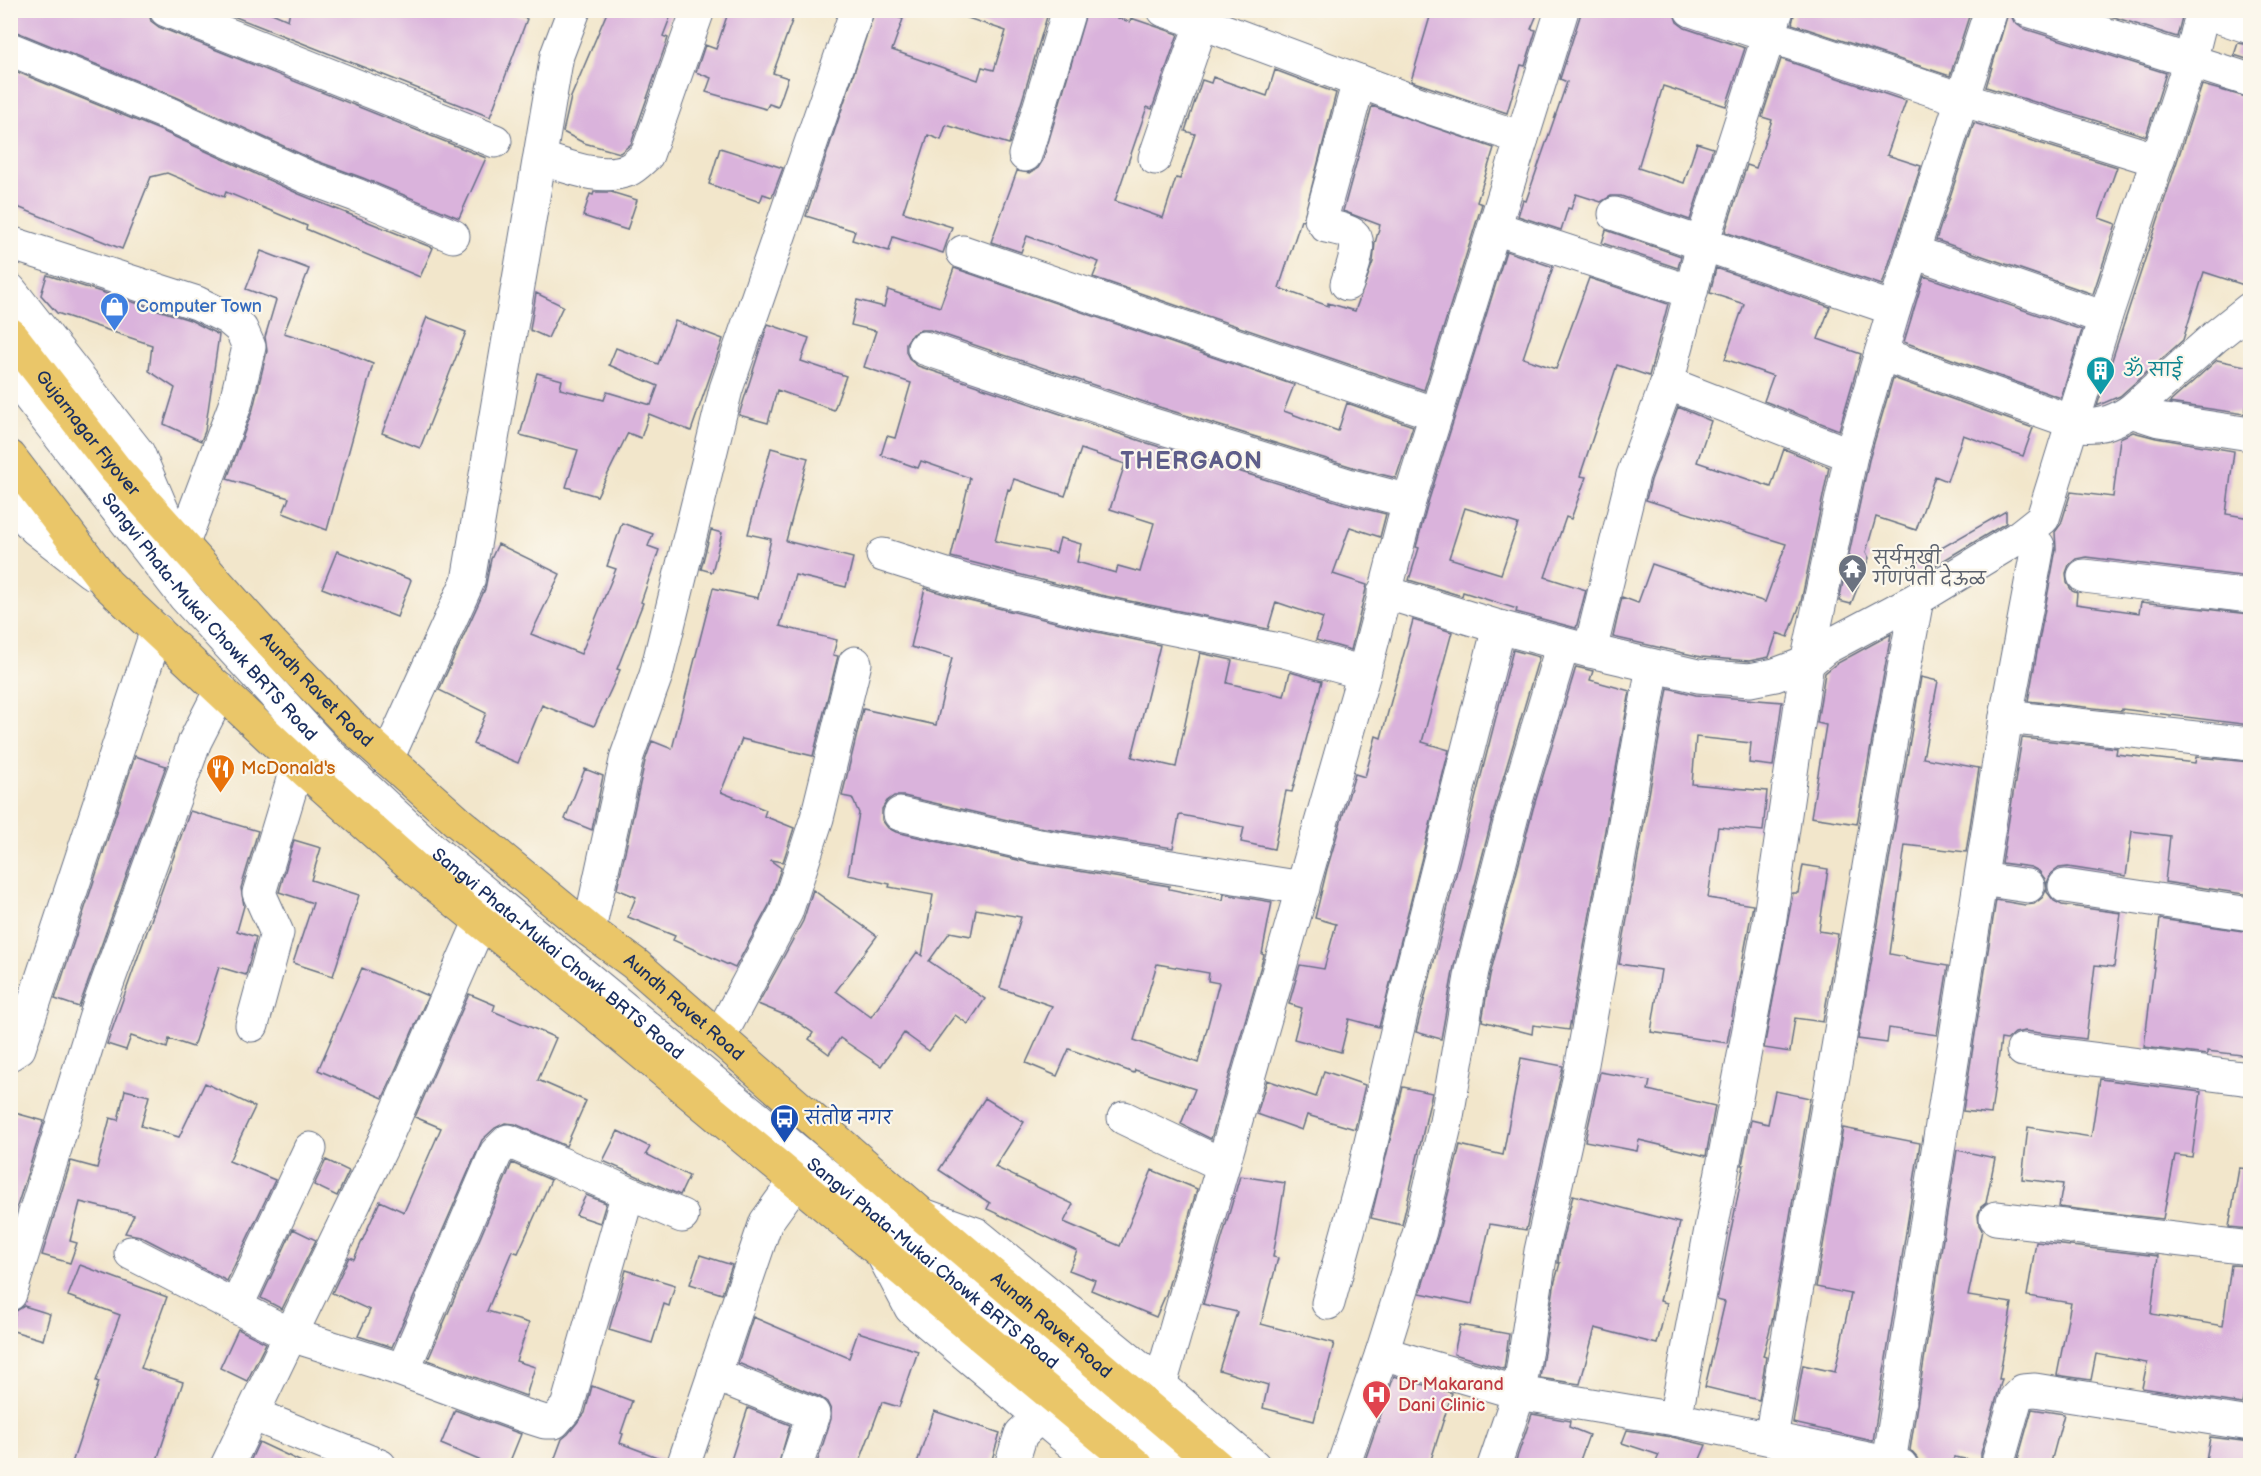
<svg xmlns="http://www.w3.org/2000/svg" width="2261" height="1476" font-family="'Balsamiq Sans','Playpen Sans Deva',sans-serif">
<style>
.building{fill:#dab3dc;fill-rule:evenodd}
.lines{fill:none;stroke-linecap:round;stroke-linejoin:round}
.minor-casing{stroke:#666f84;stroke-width:35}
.major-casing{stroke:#666f84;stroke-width:35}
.minor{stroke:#fff;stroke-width:33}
.major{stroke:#eac669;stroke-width:33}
.labels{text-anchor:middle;stroke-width:4.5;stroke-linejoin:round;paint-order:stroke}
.shop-label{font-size:18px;fill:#366cbe;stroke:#fbf7ec;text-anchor:start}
.culture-label{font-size:18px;fill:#0d838f;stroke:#fbf7ec;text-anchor:start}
.street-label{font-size:18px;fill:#1b2f5e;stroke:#fbf7ec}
.worship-label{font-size:18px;fill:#5b616d;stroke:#fbf7ec;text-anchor:start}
.food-label{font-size:18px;fill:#c56008;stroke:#fbf7ec;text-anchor:start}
.transit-label{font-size:18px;fill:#164399;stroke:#fbf7ec;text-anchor:start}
.health-label{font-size:18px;fill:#be3a42;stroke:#fbf7ec;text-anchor:start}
.district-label{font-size:24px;font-weight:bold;letter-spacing:1.5px;fill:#5e5d8a;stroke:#fbf7ec}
</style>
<rect width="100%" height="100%" fill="#fbf7ec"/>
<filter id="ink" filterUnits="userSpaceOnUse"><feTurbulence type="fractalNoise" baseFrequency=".0167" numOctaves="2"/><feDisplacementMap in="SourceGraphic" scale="12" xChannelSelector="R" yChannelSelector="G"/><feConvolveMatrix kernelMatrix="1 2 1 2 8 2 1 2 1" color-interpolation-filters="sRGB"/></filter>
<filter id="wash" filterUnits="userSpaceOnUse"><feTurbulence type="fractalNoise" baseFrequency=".008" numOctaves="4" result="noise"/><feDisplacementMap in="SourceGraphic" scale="24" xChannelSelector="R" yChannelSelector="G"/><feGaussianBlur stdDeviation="1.35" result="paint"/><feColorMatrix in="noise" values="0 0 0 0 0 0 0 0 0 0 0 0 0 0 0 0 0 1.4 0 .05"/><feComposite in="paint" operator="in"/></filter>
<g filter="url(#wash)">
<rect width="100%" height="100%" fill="#f2e6cb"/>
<g id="blocks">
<path class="building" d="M10,10H148L151,21L159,27L486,158L459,218L363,178L314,160L176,97L17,32L10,31Z
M218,10H265L288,20L290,10H503L527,19L490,117Z
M608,10H673L663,36L668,38L631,144L620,153L584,143L563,132L571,97Z
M729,10H796L773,73L788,78L778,107L769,104L766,109L706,92L711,78L696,72L705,45L716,49Z
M875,10L903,19L892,50L978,80L982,67L994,70L1006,31L956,14V10H1049L1009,144L946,125L941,140L928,135L903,212L952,227L943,253L893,237L889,251L852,240L855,231L806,216Z
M1087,10H1094L1130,22L1131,18L1178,34L1152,109L1147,107L1115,201L1163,218L1176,178L1180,179L1195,134L1185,131L1202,80L1211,83L1213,77L1267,96L1275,70L1336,93L1303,221L1301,220L1279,288L1328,306V303L1355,311L1373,262L1375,243L1380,225L1343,211L1372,106L1494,148L1477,202L1482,204L1424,390L1093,277L1099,262L1027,236L1021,252L991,242L1017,171L1030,173L1038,168L1043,160Z
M1432,10H1539L1531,29L1536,30L1525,66L1521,65L1507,113L1411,81Z
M1582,10H1673L1677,22L1685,28L1745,48L1726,106L1663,86L1638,168L1684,183L1697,143L1713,148L1690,220L1621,196H1611L1601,202L1576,194L1571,209L1568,208L1561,230L1518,216L1523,200L1526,201L1567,82L1560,79Z
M1795,10H1971L1950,76L1792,24Z
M2009,10L2014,22L2022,28L2166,73L2146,136L1986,87Z
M2092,10H2181L2182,17L2177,37Z
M2238,43L2250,45V60L2234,55Z
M1781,59L1906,101L1887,155L1921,166L1882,285L1725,232L1747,165L1756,168L1772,120L1762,117Z
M10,69L162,131L299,194L433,248L420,277L306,229L307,226L226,192L224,197L167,173L151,177L122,249L10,204Z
M2202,85L2250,98V287L2204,272L2183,340L2120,396L2097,406Z
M1974,123L2117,167L2099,218L2116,224L2093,294L1936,240Z
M720,148L783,168L772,197L763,194L760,202L709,184Z
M594,192H611L637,200L627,230L583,216L590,194L593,195Z
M1606,230L1681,256L1678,268L1602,243Z
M261,251L309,269L284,333L344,352L373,364L327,530L283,513L289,498L227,479L253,409L267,351L265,337L276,300L246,289Z
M1506,251L1553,267L1523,358L1556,369L1589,278L1668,304L1649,376L1617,365L1580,476L1586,477L1571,519L1566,517L1545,577L1586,590L1576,628L1516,612L1517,609L1463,592L1462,596L1409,580L1419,548L1416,547L1427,506ZM1465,508L1518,524L1501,574L1449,558Z
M954,268L1294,385L1284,411L1338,431L1347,403L1413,426L1396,478L1356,468L1156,406L930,330H921L912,334L906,343V352L910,360L918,366L1144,442L1345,504L1386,514L1380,537L1350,527L1333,574L1367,585L1351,650L1316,640L1323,618L1276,602L1268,629L1100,595L951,557L970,478L921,461L918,468L881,455L887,436L895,438L911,383L864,367L876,331L851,325L857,300L884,307L888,290L940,307ZM1081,449L1125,464L1110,509L1154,523L1140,572L1118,566L1116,573L1077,562L1081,544L1060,538L1056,553L995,541L1008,489L1010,490L1014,479L1065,496Z
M1716,268L1830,307L1818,339L1861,354L1839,430L1764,401L1773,376L1725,359L1744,304L1710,293Z
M47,275L190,320L219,335L205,431L201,441L164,424L175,388L149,371L152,345L57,313L41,295Z
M1924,276L2082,330L2061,398L1904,342Z
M536,293L563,306L548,338L530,330Z
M427,317L466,332L420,448L382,433Z
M675,321L723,339L691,431L649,414L641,438L628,433L597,496L566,487L578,450L520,435L537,373L562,380L560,389L604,400L607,392L651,405L658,386L609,365L616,348L658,364Z
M768,324L809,338L801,361L846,376L834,410L777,390L768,423L739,415Z
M2217,360L2250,367V388L2245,414L2169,403Z
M1893,378L2033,428L2023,456L1963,435L1947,481L1935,476L1916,530L1876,517L1866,552L1869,558L1851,604L1839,601L1869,460Z
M1678,407L1711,421L1697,462L1771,487L1784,449L1829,467L1801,602L1788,637L1777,633L1769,657L1749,661L1701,657L1613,637L1622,597L1638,603L1652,564L1765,602L1786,544L1646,500L1651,480Z
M2133,432L2156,438L2234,451L2226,514L2250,518L2249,577L2086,557L2076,559L2069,565L2066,573L2067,583L2072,591L2077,593L2076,604L2139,613L2141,602L2250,614V725L2122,709V711L2028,701L2056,549L2055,532L2061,524L2071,492L2113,497L2120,438Z
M771,448L808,458L786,541L853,558L846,587L795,575L780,626L837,640L833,655L838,656L813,756L742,739L721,792L766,810L764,816L794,828L783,862L770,860L781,868L769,905L735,968L673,940L675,936L628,917L636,897L617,889L645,761L652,741L672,749L713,588L758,598L771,539L748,534Z
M2006,511V523L1916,577L1910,566Z
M622,523L653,534L648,546L659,550L641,602L643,603L617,669L620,670L594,726L542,705L518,763L473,744L486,713L439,690L485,589L491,559L498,544L560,574L531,634L581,654L616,569L607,566Z
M711,530L722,533L712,572L701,569Z
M337,551L411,580L397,617L322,588Z
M925,588L957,598L1092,631L1160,645L1132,757L1176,767L1200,653L1232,660L1227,683L1284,696L1290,672L1322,681L1292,792L1286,791L1274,849L1241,842L1244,827L1181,815L1179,816L1173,848L1038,827L904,796H894L887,801L882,809V820L888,828L896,832L1030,863L1169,886V889L1223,900L1224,894L1272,902L1262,954L1264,955L1211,1139L1181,1124L1195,1089L1135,1070L1134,1073L1069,1049L1057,1076L1026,1063L1052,1006L1000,988L1021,917L976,909L971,936L950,932L929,961L985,999L968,1024L955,1015L929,1051L904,1033L881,1066L840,1038L829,1054L809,1039L813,1033L792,1018L758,1004L803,921L813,890L877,936L836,991L871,1017L917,952L922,956L933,895L889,887L890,884L848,875L859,813L852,798L842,796L863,709L936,725L952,658L911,647ZM1157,964L1209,973L1208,981L1219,983L1198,1063L1134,1040Z
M1413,620L1452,632L1422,742L1449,750L1379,1027L1349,1019L1341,1052L1294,1039L1302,1008L1289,1004L1300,965L1324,969L1336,924L1315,918L1327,869L1355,774L1365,777L1376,736L1381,738Z
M1891,634L1857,824L1811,817L1826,725L1817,723L1825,673L1836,664Z
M1513,650L1539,657L1497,799L1454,966L1441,1039L1416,1032Z
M1576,667L1593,671L1590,680L1630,691L1569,1030L1533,1025L1532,1034L1482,1021L1490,975L1533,809Z
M1921,677L1938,681L1923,758L1979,768L1966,852L1905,845L1890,954L1906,957V959L1948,966L1937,1035L1889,1028L1887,1043L1858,1039Z
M1668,688L1696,695L1782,702L1773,766L1749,763L1751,743L1696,737L1692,784L1767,791L1763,831L1718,827L1708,898L1753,905L1727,1043L1651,1032L1661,970L1619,964Z
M2022,738L2117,748L2116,754L2195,763L2196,757L2250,762V895L2165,882L2170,836L2132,831L2126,876L2068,867L2059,868L2051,874L2047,883V892L2054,901L2062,905L2121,913L2114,967L2095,965L2086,1039L2025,1031L2015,1033L2007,1040L2001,1039L1991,1114L1963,1111L1996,900L2025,905L2034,904L2043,897L2047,888L2045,879L2039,871L2031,867L2002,863Z
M135,756L166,766L79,1007L55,999Z
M585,769L603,776L592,830L565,819Z
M190,811L258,831L241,888L244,906L237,931L256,937L246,975L219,967L193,1047L169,1039L167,1048L131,1036L126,1050L107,1044Z
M294,840L321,848L311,880L359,895L333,976L293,963L313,903L279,892Z
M1803,865L1828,869L1819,931L1838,934L1823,1022L1795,1018L1790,1052L1764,1048L1793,893H1798Z
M2160,919L2250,932V1056L2207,1051V1055L2144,1047Z
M362,968L428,996L383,1098L318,1070Z
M469,994L495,1005L493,1011L556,1038L538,1080L586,1101L566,1146L515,1124L505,1123L495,1128L482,1140L392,1347L358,1336L370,1310L332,1293L349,1257L354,1259L380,1201L404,1212L441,1128L415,1117Z
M1521,1058L1563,1066L1526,1230L1490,1224L1472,1304L1420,1293L1438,1235L1460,1145L1503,1155Z
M1324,1071L1365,1085L1355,1129L1307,1115L1302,1130L1257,1114L1267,1080L1316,1097Z
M1600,1072L1650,1081L1648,1090L1715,1106L1706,1156L1639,1140L1637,1151L1585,1141Z
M2100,1079L2201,1092L2192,1157L2175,1155L2163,1219L2059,1207L2063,1184L2022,1179L2028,1127L2091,1137Z
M205,1083L255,1107L229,1161L275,1180L227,1281L140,1236L125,1233L134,1215L80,1202L70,1241L77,1243L70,1263L42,1255L71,1161L97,1168L110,1118L118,1120L125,1090L149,1096L141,1126L179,1137Z
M1403,1087L1432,1093L1402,1225L1371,1218Z
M1775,1091L1810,1098L1773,1317L1763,1356L1766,1357L1759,1400L1705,1387L1725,1302L1717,1300L1744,1165H1742L1751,1120L1768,1124Z
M985,1098L1024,1122L995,1167L1073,1204L1064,1222L1120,1246L1152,1170L1197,1189L1166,1294L1156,1317L1091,1290L1095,1280L1069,1270L1077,1251L987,1209L990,1203L939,1170Z
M15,1113L44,1121L14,1216L10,1215V1128Z
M1843,1128L1920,1143L1873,1441L1793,1423L1803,1365L1835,1372L1851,1294L1816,1287Z
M618,1131L650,1147L646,1154L689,1176L680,1195L603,1161Z
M1957,1150L1995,1158L1986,1203L1981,1207L1978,1215L1979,1225L1982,1230L1968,1296L2012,1303L1999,1379H2002L1981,1453V1462L1954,1457L1953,1466H1919V1460L1910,1450Z
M326,1160L349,1171L337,1196L314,1185Z
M512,1163L551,1180L518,1253L512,1251L487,1311L529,1323L516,1361L535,1367L526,1396L428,1360Z
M2239,1168L2250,1169V1229L2229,1227Z
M1240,1176L1285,1183L1273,1257L1278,1258L1261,1324L1334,1343L1314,1421L1263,1408L1268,1385L1219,1370L1237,1312L1203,1304Z
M586,1195L606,1203L600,1223L576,1215Z
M1573,1195L1680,1223L1660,1301L1667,1303L1657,1344L1595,1328L1580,1384L1540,1378L1555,1281L1560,1263H1558L1559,1254Z
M293,1229L316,1240L282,1309L261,1298Z
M2036,1242L2158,1256L2151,1314L2223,1326L2231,1265L2250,1266V1361L2242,1404L2142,1388L2147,1363L2096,1354L2091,1380L2057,1375L2071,1303L2027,1296Z
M700,1255L732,1265L722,1294L690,1284Z
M80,1265L167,1297L141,1368L183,1382L155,1466H71L99,1382L96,1381L120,1315L68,1296Z
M626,1270L675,1285L669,1306L664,1304L652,1343L609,1330Z
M24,1306L50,1314L43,1340L10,1330L16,1311Z
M753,1317L849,1358L858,1332L918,1351L899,1407L882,1402L858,1466H816L831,1419V1410L827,1402L820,1397L738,1363Z
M1460,1325L1509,1334L1504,1369L1454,1354Z
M238,1329L266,1343L247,1381L220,1368Z
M1394,1376L1452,1393L1429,1466H1363Z
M592,1386L632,1401L621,1433L623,1434L620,1443L665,1460V1466H552L562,1439L568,1434L585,1413Z
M748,1408L790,1425L778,1466H729Z
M2032,1409L2064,1414L2050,1466H2016Z
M455,1410L521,1434L508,1466H493L441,1444Z
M934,1411L1000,1433L990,1466H916Z
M1532,1414L1570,1421L1569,1427L1589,1435L1578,1466H1514Z
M1627,1430L1672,1437L1706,1445L1697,1466H1654L1659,1455L1622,1443Z
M2210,1437L2250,1442V1466H2205Z
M259,1442L310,1466H248Z"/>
</g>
</g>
<g filter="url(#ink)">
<use href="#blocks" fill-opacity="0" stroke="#666f84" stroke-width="1.5"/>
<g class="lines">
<defs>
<g id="minor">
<path d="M166,10L495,141"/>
<path d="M1164,10L1203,23L1420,104L1522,138"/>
<path d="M1691,10L1961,99L2158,160"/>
<path d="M2028,10L2250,80"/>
<path d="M2199,10L2250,27"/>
<path d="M10,49L169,114L307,177L356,195L453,236"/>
<path d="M1025,155L1069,10"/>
<path d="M540,158C567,166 600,181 628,170C635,167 641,160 647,155L698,10"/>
<path d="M1155,158L1206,10"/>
<path d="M1615,214L1894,309"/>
<path d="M1495,228L1691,292"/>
<path d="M10,243L197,303L228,318L241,329L249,347L235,405L183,543"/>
<path d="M963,252L1436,414"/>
<path d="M1913,252L2105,318"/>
<path d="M1347,284C1350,274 1363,243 1353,235C1347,230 1334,228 1326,226L1321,219L1359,81"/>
<path d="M10,290L138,453L169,526"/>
<path d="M924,348L1150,424L1351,486L1409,501"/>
<path d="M1881,354L2073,422"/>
<path id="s1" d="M10,372L185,597L327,752L435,852L1178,1466"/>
<path d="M1667,383L1851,455"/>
<path d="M2131,411L2159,420L2250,434"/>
<path d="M2072,424C2095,428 2111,424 2131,411L2216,336L2250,309"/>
<path d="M10,502L36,529L91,572"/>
<path d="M883,555L962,580L1096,613L1284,651L1364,673"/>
<path d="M2084,576L2250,596"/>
<path d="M1384,592L1499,627L1590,651L1698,676L1750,680L1775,675L1807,663L1825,648L1917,599L2019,537"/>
<path d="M1590,651L1633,475L1667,383L1699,261L1702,243L1777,10"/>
<path d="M2006,717L2250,744"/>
<path d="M387,759L468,581L557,55L574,10"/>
<path d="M900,814L1034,845L1303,888"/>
<path d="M1981,879L2028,886"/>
<path d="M2065,886L2250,914"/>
<path d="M589,930L627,756L656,675L726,389L857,10"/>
<path d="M252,1025L277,933L259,893L298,763"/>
<path d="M719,1038L786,912L817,818L855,663"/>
<path d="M2023,1050L2250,1079"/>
<path d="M10,1054L19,1048L157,630"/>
<path d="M1124,1118L1223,1165"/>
<path d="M923,1215L976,1234L1160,1385L1254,1466"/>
<path d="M1996,1218L2250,1248"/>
<path d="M131,1253L291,1335L393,1367L523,1415L545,1422H554L567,1407L628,1193"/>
<path d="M882,1253L911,1308L1099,1466"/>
<path d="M10,1294L99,1006L195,741L221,690"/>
<path d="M1328,1303L1363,1177L1402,1010L1499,627"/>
<path d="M236,1307L310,1149"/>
<path d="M1382,1353L1519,1393L1675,1419L1901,1466"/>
<path d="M403,1370L496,1153L508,1141L682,1216"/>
<path d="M714,1374L813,1414L796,1466"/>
<path d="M1160,1385L1364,673L1409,501L1562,10"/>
<path d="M252,1414L380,1466"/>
<path d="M1675,1419L1769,924L1807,663L1851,455L1894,309L1991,10"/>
<path d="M1771,1438L1893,727L1917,599"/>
<path d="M1999,1458L2016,1398L2023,1391L2035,1390L2250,1424"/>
<path d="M1889,1463L2006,717L2038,546L2019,537L2043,518L2105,318L2190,62L2203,10"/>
<path d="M227,1466L384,1142L481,920"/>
<path d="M683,1466L766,1222L795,1182"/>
<path d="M1011,1466L1021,1434L1040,1416"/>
<path d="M1343,1466L1382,1353L1420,1231L1446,1122L1472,971L1515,804L1563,644"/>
<path d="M1494,1466L1519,1393L1541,1251L1580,1075L1653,666"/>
</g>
<g id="major">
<path id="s2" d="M10,334L116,470L272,644L352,727L459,823L589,930L635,964L921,1214L1217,1466"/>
<path d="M10,457L107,584L308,773L418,871L594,1013L1137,1466"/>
</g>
</defs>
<use href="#minor" class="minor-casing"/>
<use href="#major" class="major-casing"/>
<use href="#minor" class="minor"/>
<use href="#major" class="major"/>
</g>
</g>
<defs>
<symbol id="shop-pin" viewBox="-11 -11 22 30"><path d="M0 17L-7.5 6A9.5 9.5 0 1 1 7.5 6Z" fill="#3f7fe0" stroke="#fbf7ec"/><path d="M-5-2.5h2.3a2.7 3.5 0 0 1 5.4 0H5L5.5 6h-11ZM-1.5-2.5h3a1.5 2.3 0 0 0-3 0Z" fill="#fff"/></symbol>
<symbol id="building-pin" viewBox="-11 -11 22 30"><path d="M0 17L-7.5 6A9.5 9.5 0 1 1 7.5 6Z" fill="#0f9aa8" stroke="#fbf7ec"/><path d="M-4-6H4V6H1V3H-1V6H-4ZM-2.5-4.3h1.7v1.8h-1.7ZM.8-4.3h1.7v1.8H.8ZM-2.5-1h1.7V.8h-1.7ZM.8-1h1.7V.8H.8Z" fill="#fff"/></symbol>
<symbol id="temple-pin" viewBox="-11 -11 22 30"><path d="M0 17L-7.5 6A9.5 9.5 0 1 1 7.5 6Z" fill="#6b7280" stroke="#fbf7ec"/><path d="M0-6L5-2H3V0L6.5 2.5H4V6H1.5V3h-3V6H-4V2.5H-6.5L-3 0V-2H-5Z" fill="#fff"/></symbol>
<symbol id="restaurant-pin" viewBox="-11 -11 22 30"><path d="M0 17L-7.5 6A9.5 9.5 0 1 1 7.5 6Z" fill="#e8710a" stroke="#fbf7ec"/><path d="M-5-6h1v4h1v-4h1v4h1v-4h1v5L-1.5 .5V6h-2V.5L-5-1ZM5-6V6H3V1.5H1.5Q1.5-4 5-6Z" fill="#fff"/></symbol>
<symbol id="bus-pin" viewBox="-11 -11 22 30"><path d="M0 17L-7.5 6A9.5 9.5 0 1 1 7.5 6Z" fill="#1a4fb4" stroke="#fbf7ec"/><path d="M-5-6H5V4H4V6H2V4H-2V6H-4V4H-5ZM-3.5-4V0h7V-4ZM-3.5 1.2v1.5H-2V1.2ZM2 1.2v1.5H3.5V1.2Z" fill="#fff"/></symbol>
<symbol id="hospital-pin" viewBox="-11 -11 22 30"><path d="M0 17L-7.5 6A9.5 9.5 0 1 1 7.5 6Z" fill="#e0444e" stroke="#fbf7ec"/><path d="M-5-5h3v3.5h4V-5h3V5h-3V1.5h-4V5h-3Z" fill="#fff"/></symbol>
</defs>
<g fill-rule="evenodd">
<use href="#shop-pin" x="98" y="290" width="33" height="45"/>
<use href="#building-pin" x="2084" y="354" width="33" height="45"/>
<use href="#temple-pin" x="1836" y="552" width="33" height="45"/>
<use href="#restaurant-pin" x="204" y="752" width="33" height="45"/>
<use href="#bus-pin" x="768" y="1102" width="33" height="45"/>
<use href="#hospital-pin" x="1360" y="1378" width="33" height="45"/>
</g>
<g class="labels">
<g class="shop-label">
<text x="136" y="312">Computer Town</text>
</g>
<g class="culture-label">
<text x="2122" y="376">ॐ साई</text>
</g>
<g class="street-label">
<text dy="6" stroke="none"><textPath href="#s2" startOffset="126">Gujarnagar Flyover</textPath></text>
<text dy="6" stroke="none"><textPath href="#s1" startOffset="316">Sangvi Phata-Mukai Chowk BRTS Road</textPath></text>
<text dy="6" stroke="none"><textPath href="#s2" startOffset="470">Aundh Ravet Road</textPath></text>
<text dy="6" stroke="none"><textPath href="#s1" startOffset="802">Sangvi Phata-Mukai Chowk BRTS Road</textPath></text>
<text dy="6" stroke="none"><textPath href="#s2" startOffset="956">Aundh Ravet Road</textPath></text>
<text dy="6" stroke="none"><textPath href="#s1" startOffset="1288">Sangvi Phata-Mukai Chowk BRTS Road</textPath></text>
<text dy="6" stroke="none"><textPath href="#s2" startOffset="1442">Aundh Ravet Road</textPath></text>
</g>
<g class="worship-label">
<text x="1873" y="564">सूर्यमुखी<tspan x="1873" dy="21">गणपती देऊळ</tspan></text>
</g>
<g class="food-label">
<text x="241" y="774">McDonald's</text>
</g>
<g class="transit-label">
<text x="805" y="1124">संतोष नगर</text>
</g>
<g class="health-label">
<text x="1398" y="1390">Dr Makarand<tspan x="1398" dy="21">Dani Clinic</tspan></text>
</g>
<g class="district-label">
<text x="1192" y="469">THERGAON</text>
</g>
</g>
<rect width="2261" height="1476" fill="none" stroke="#fbf7ec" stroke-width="36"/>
</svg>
